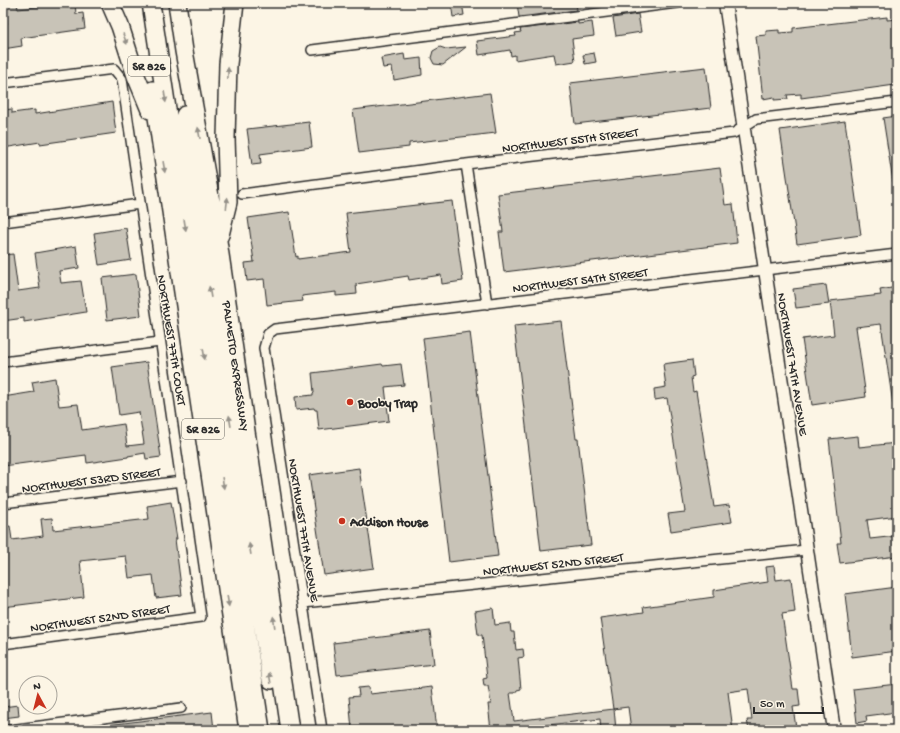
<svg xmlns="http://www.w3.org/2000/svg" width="900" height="733" font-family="'Gochi Hand',sans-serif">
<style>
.building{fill:#c8c3b7;stroke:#2b2b2b}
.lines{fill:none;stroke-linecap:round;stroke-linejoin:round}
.minor-casing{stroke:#2b2b2b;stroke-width:12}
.tertiary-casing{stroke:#2b2b2b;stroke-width:15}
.motorway-casing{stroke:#2b2b2b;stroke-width:20}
.minor{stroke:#fcf5e5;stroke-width:9}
.tertiary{stroke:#fcf5e5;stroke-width:12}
.motorway{stroke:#fcf5e5;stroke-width:17}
.oneway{fill:#949088}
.poi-dot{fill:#c8321e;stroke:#fcf5e5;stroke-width:1.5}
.labels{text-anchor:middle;stroke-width:3;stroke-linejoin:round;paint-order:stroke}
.shield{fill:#fcf5e5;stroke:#6a6863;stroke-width:1}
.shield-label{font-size:12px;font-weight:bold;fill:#2b2b2b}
.street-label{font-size:13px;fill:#2b2b2b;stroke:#fcf5e5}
.poi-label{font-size:13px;font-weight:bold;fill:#2b2b2b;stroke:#fcf5e5;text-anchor:start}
</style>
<rect width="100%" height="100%" fill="#fcf5e5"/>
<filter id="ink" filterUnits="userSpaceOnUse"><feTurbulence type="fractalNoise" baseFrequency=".025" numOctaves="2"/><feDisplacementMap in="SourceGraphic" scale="8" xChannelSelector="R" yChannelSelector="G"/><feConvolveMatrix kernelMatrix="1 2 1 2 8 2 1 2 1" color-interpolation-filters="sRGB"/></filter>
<g filter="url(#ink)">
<path class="building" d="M5,3H17L18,9L75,3L76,14L83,13L85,29L21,38L22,46L3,49V25L7,24Z
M451,3H462L464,15L453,17Z
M517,3H576L577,10L519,17Z
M638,14L641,32L616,36L613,18Z
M887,17V20L897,19V83H895V85L801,98V94L787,95L788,99L774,100V97L763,99L756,36L766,35V31L779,30V33L793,32V28Z
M578,22V24L592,22L594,36L572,39L575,61L556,64L554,54L515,60V55L511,56L510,50L479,55L477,41L516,36L515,33L521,32L520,29Z
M440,47L446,49L466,47L443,65L434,64L431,58L433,51Z
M594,53L596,62L585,64L583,55Z
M404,54L405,60L421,58L422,75L394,80L392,67L383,68L381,58Z
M706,67L711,108L575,124L570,83Z
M490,93L496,133L409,143V147L359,153L353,110Z
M112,102L116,133L40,144V142L3,148V110L12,109V113L35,110V114Z
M897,116V182H893L883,118Z
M845,121L861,235L797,244L780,130Z
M309,122L312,147L260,154L261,164L252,165L247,129Z
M720,168L725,205L733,204L737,243L504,272L499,232H503L498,194Z
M452,201L463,281L442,284L441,275L409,280L408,276L356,284L357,294L336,296V292L302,296L303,301L267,305L264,279L247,281L245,263L254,262L248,218L289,212L296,257L298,256V259L351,252L346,213Z
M126,228L131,260L99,265L94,233Z
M76,246L79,268L59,271L61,283L81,281L86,312L24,322V318L3,321V255L13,254L18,291L40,288L35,253Z
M136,274L141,316L107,320L102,278Z
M826,285L829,304L796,308L793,289Z
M897,287V404H893L881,324L856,327L866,397L812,405L802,339L834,335L830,301L881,295L880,290Z
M561,321L576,439H578L591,545L541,551L514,326Z
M470,332L498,556L449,562L423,338Z
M692,360L694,376L691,377L693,392L696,391L714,507L729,505L732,522L671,531L668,514L685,512L667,398L655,400L654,389L666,387L663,364Z
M147,362L161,457L146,459L145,453L128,456V457L87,463L86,455L3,466V397L34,392L32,382L55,378L59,406L78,404L82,430L124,424L127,446L144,444L139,412L119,415L112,367Z
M382,364L383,366L401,364L404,385L385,387L389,421L319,430L317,410H315L314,408L296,410L295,397L313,395V393L314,392L312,373Z
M858,436L859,447L897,443V516L867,520L870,539L897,536V556L840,563L837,543H841L829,439Z
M359,468L374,568L324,575L309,475Z
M171,502L177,539H175L182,595L156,598L153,575L129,578L126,556L80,561L84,597L3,607V527L10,526L12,540L43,536L41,519L52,518L53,530L149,519L147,506Z
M774,566L776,580L791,578L795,612L782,614L793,689H798L800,706L793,707L796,728L785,730H749L747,720H752L748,689L728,692L733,730H631L628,707L613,709L600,618L644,612L643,607L714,597V590L768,582L766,567Z
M897,587V651L852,657L845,594Z
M493,608L495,625L510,623L511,632H514L516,650L523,649L524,657L518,658L521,689L517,690L515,693H510L514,721L614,709L616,730H601L600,719L505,730H491L488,704H491L488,686H484L483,679L487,678L482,635H478L475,611Z
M430,631L434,664L337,675L333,643Z
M897,684V712L866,716L867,721L857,723L853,689Z
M369,687L370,694L432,687L437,730H352L349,697L359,696L358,688Z
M18,705L19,716L3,718V707Z
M212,712L214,730H108V725Z"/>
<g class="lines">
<defs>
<path id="minor" d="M312,50L677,3
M3,83L114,69L122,79L201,617L3,644
M466,164L487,304
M242,194L466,164L734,133L756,119L897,102
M3,222L140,204
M3,362L160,342
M3,503L182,481
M303,603L806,550
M9,730L181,708
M322,730L264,348L268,334L275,329L897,254"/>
<path id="tertiary" d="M725,3L834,730"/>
<path id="motorway" d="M110,3L120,26L136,76L150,110
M151,3L261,730
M177,3L184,51L218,241L290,730
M153,90L248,730
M185,115L209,286L271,680
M220,235L228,202L226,138L228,64L235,3"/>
</defs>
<use href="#minor" class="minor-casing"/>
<use href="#tertiary" class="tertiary-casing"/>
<use href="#motorway" class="motorway-casing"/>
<use href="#minor" class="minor"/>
<use href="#tertiary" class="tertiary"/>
<use href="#motorway" class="motorway"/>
</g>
<defs><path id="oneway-solid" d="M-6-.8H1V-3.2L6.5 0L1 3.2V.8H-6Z"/></defs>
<g class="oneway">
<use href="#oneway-solid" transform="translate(125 39) rotate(70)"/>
<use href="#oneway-solid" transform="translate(228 73) rotate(-89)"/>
<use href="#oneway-solid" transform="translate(165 97) rotate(81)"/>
<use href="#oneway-solid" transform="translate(199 133) rotate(-100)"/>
<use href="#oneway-solid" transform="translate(164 167) rotate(81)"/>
<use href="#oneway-solid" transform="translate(227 203) rotate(-83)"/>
<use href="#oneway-solid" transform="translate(185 225) rotate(81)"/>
<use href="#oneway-solid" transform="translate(210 292) rotate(-99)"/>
<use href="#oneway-solid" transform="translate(204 354) rotate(81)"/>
<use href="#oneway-solid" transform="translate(230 421) rotate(-99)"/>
<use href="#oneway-solid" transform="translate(223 483) rotate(81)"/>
<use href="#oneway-solid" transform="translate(250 549) rotate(-99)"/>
<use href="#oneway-solid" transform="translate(228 601) rotate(81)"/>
<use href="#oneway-solid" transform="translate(274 622) rotate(-98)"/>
<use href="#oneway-solid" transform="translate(270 678) rotate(-99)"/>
</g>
</g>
<g class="poi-dot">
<circle cx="350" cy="402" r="4"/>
<circle cx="342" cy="521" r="4"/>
</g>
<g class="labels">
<g class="shield">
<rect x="128" y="56" width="42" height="20" rx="3"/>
<rect x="182" y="419" width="42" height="20" rx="3"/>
</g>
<g class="shield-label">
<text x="149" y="70">SR 826</text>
<text x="203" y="433">SR 826</text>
</g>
<g class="street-label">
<text transform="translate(570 139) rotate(-7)" y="5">NORTHWEST 55TH STREET</text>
<text transform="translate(580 279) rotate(-7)" y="5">NORTHWEST 54TH STREET</text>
<text transform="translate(173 340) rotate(81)" y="5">NORTHWEST 77TH COURT</text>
<text transform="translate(794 364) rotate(81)" y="5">NORTHWEST 74TH AVENUE</text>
<text transform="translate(237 366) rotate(82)" y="5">PALMETTO EXPRESSWAY</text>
<text transform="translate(91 479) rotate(-7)" y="5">NORTHWEST 53RD STREET</text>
<text transform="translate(305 530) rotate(81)" y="5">NORTHWEST 77TH AVENUE</text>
<text transform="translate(553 563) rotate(-6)" y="5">NORTHWEST 52ND STREET</text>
<text transform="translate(100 617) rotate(-8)" y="5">NORTHWEST 52ND STREET</text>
</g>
<g class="poi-label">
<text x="358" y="407">Booby Trap</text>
<text x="350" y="526">Addison House</text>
</g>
</g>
<rect width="900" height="733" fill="none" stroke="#fcf5e5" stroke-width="16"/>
<rect x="8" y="8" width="884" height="717" fill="none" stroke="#2b2b2b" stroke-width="1.5" filter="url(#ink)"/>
<g transform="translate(38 695) rotate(353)"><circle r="19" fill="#fcf5e5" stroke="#a8a49b"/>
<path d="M0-3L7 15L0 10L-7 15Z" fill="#c8321e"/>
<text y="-6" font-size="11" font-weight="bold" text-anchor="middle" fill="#2b2b2b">N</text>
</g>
<path d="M754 707v6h69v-6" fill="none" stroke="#2b2b2b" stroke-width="2"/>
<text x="760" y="707" font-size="12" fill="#2b2b2b" stroke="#fcf5e5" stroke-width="3" paint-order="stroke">50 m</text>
</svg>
